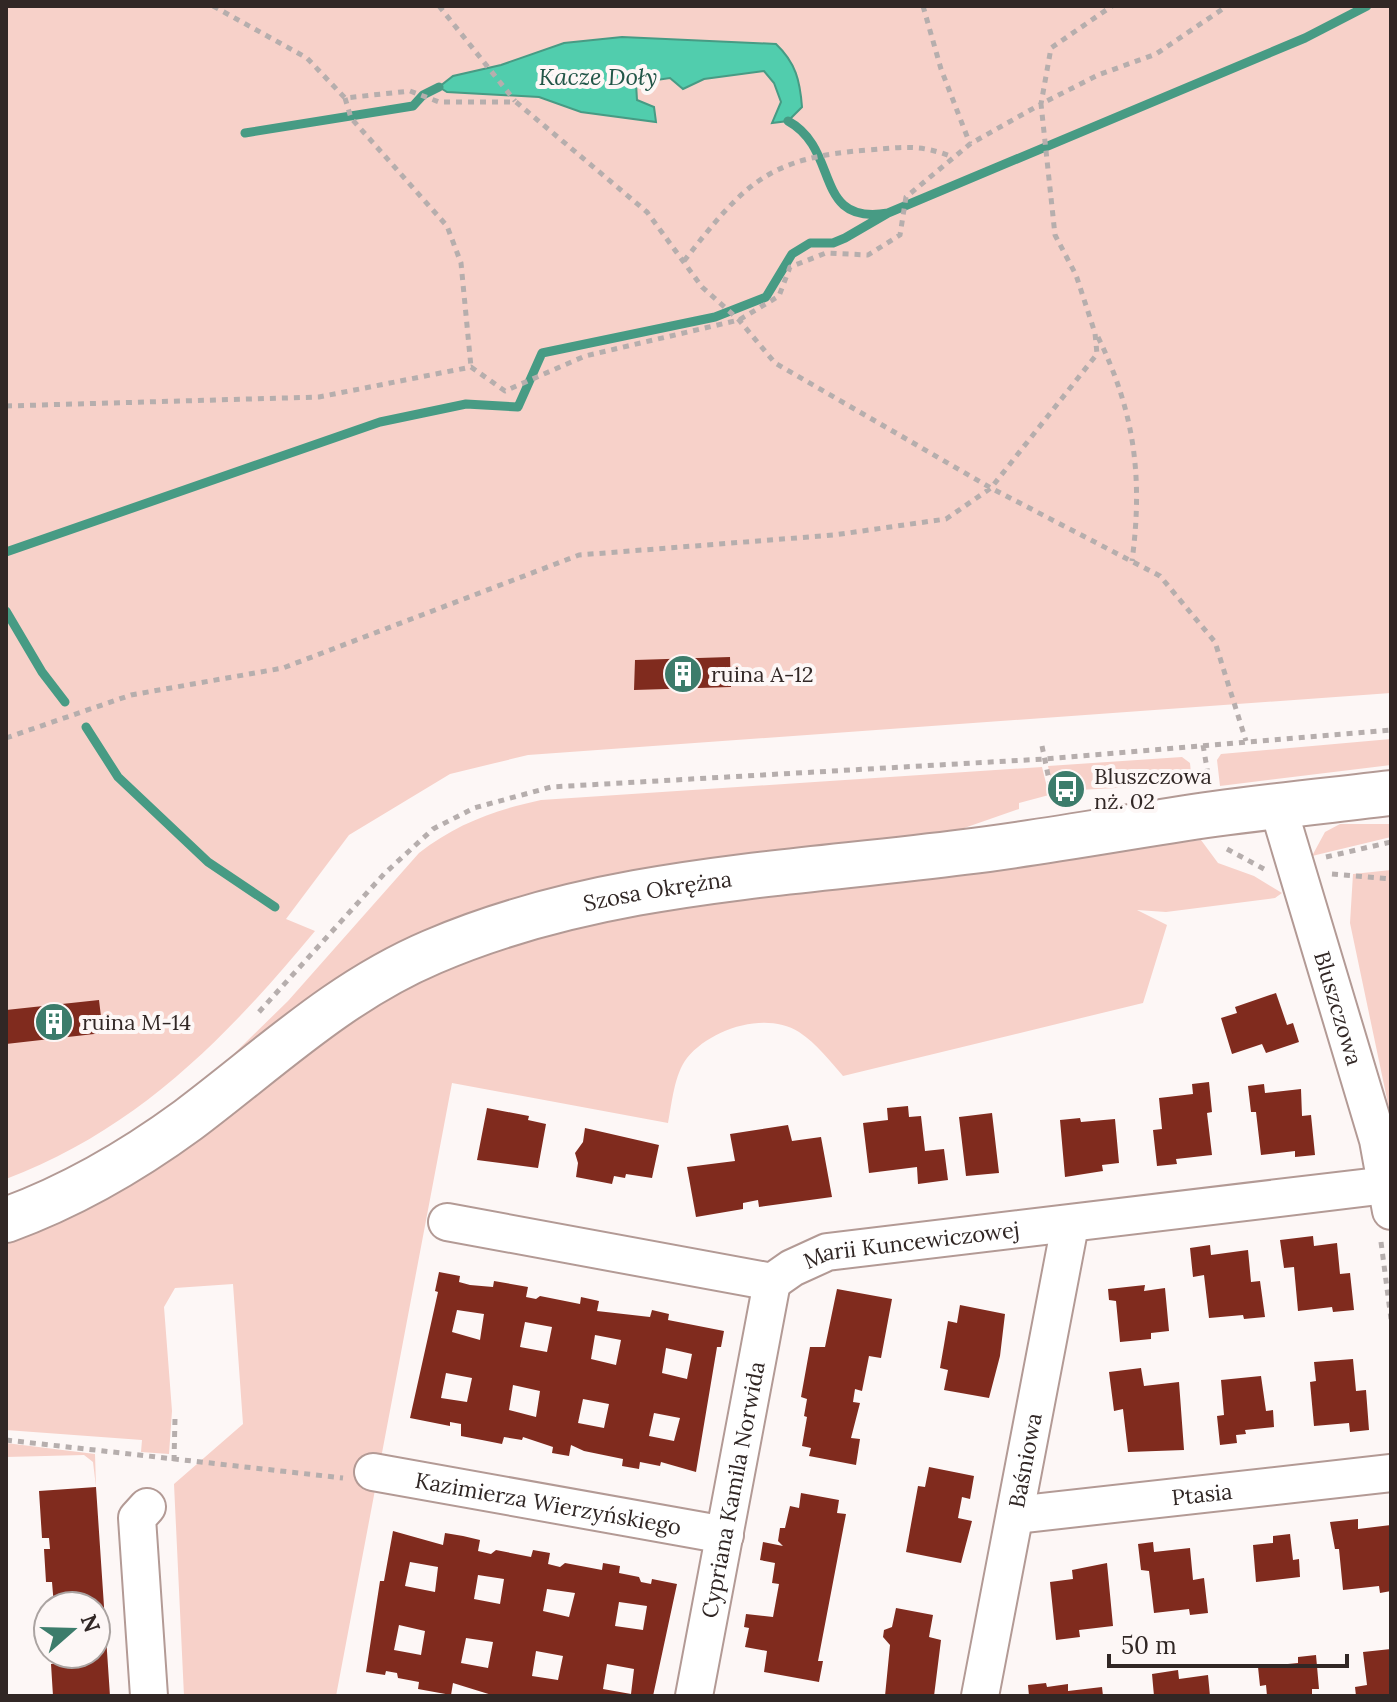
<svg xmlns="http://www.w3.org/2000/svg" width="1397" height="1702" font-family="Lora,serif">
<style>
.green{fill:#f7d1c9}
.water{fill:#51cdad;stroke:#479b84;stroke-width:2}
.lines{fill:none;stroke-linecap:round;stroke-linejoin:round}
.stream{stroke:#479b84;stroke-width:9}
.building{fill:#802b1e;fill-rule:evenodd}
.minor-casing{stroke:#b39a95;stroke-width:40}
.tertiary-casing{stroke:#b39a95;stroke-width:48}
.path{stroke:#b6aead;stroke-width:5;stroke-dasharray:6 6;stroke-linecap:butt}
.minor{stroke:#fff;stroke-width:36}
.tertiary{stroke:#fff;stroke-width:44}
.labels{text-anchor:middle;stroke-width:8;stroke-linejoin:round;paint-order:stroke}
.poi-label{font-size:22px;fill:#312725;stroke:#fdf7f6;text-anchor:start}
.street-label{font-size:22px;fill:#312725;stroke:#fdf7f6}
.water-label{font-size:24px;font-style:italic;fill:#225648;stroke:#fdf7f6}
</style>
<rect width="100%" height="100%" fill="#fdf7f6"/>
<path class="green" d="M6,6H1391V693L528,755L450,774L349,835L286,919L315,931C227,1037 138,1129 6,1179Z
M1391,739V765L1220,786L1217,760L1221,754Z
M1182,757L1190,763L1192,784L1079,790L1077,782L1053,788L1048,766Z
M1042,767L1049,795L1019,803V809L947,834L636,875L200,1087L288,1001L419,853C456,824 495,810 541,800Z
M1340,824H1391V837L1312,856L1325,832Z
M1201,840L1218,863L1254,876L1282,893L1275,898L1166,912L1137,910L1167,925L1143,1003L843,1076C830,1061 817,1044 799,1032C765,1011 711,1029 687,1058C674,1075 672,1103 668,1123L452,1083L336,1696H184L174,1484L243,1424L233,1284L175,1288L164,1307L172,1411L169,1454L141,1452L142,1440L6,1430V1240L336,1026L448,965L534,934L696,903Z
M1391,870V1118L1350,923L1353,874Z
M6,1443L95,1454L96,1487L93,1462L84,1455L6,1457Z"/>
<path class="water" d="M622,37L776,44C796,63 800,81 802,107L788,121L772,123L781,102L774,83L764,71L704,79L683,89L670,78L636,83L637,100L654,107L656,122L581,112L539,97L447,92L439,87L453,76L501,65L564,43Z"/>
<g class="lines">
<path class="stream" d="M788,121C841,150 812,226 888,213L1305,38L1367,6
M245,133L413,106L423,95L439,87
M6,552L380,422L466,404L518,407L542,353L715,317L766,297L792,254L810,243H833L845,238L888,213
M6,611L42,672L65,702
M86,727L118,777L208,862L275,907"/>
</g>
<path class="building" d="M730,657L731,687L634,690L635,660Z
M1276,993L1287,1025L1293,1023L1299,1042L1266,1053L1262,1044L1232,1054L1221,1018L1237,1013L1235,1007Z
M99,1000L103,1033L6,1044V1010Z
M1209,1082L1212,1112L1207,1113L1212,1155L1176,1159L1177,1164L1157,1166L1153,1130L1162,1129L1159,1098L1193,1094L1192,1084Z
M1264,1084L1265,1093L1301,1089L1302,1116L1311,1115L1315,1155L1295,1157V1151L1261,1155L1256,1112H1251L1248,1086Z
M908,1106L909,1117L921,1116L925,1151L944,1149L948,1180L918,1184L917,1167L869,1173L863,1123L888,1120L887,1108Z
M487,1108L529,1116L528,1120L546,1124L538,1168L477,1160Z
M992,1113L999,1173L966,1176L959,1117Z
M1080,1118L1081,1122L1115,1119L1119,1163L1102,1165L1103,1171L1065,1177L1060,1120Z
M788,1125L792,1141L821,1137L832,1197L759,1207L758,1200L743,1203V1209L696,1217L687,1167L735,1161L730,1134Z
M585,1128L659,1145L652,1178L626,1174L625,1178L614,1176L612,1184L576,1177L578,1163L575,1153L583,1142Z
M1313,1236L1314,1246L1337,1243L1340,1274L1350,1273L1354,1310L1333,1312L1332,1307L1298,1311L1294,1267L1284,1268L1280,1240Z
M1210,1245L1211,1255L1248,1250L1251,1282L1260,1281L1265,1317L1244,1319L1243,1315L1209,1318L1204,1275L1193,1277L1190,1248Z
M439,1272L460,1276L459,1282L470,1285L493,1287L494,1281L528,1287L526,1297L536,1299L540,1296L580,1304L581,1297L599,1301L597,1311L650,1317L652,1310L669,1314L668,1320L724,1331L721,1347H717L696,1472L661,1462L660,1466L640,1462L639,1469L622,1466L623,1459L584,1451L571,1445L569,1456L552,1453L553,1447L523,1437L522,1440L504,1437L502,1444L482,1440L461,1436V1424L450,1422V1426L410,1418L438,1292L435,1291ZM457,1310L484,1314L480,1340L452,1332ZM525,1322L552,1327L547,1352L520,1347ZM595,1335L621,1340L616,1365L591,1359ZM666,1348L692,1354L687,1379L662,1373ZM446,1373L472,1378L467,1402L441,1398ZM513,1385L540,1391L536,1417L509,1410ZM583,1399L609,1404L604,1428L578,1423ZM654,1413L680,1418L674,1441L649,1436Z
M1145,1285L1144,1291L1165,1288L1169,1331L1151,1333V1339L1120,1342L1116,1301L1109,1300L1108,1289Z
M837,1289L892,1299L881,1358L869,1356L862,1391L855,1389L853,1402L860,1403L851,1438L860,1439L856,1465L809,1456L811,1448L802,1446L807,1417L804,1416L807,1399L801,1397L810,1347H825Z
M960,1305L1005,1314L1000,1356L989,1398L944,1390L948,1370L940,1368L944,1345L948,1321L957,1323Z
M1353,1359L1356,1391L1366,1390L1369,1430L1350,1432L1349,1423L1314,1426L1310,1382L1316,1381L1314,1362Z
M1141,1368L1144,1386L1179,1382L1184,1450L1128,1452L1123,1409L1114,1411L1109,1372Z
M1261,1376L1266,1411L1273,1410L1274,1427L1245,1430L1246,1434L1236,1435L1237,1443L1220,1445L1217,1416L1224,1415L1221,1380Z
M929,1467L974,1476L970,1499L962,1497L958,1518L972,1521L961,1563L906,1552L918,1486L925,1487Z
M96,1487L110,1696H53L51,1664L57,1663V1654H96V1606H54L52,1582H46L44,1549H50L49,1538H42L39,1491Z
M801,1493L839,1500L837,1513L846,1514L818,1661H823L819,1682L764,1672L767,1651L745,1647L749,1628L744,1627L746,1614L773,1617L779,1584L772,1583L775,1563L760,1560L763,1542L783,1546L778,1541L780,1528H785L790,1506L799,1508Z
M1358,1519V1529L1391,1525V1591L1380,1593L1379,1586L1343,1590L1339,1549H1335L1330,1522Z
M393,1531L443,1545L445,1533L463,1536L480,1540L478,1551L491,1554L496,1550L531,1557L533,1550L550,1553L548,1564L560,1567L565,1563L602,1570L603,1563L620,1566L619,1573L639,1577L641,1582L651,1584L652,1579L677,1584L653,1696H495L453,1683L451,1695L418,1689L419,1682L398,1678L397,1673L386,1671L385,1675L366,1672L380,1581H384ZM410,1562L438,1567L435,1592L405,1586ZM478,1575L504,1579L500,1604L474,1599ZM547,1589L575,1593L569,1617L543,1611ZM619,1602L647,1606L643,1630L615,1626ZM399,1625L425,1631L421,1655L394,1650ZM466,1638L493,1642L488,1668L461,1663ZM536,1651L563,1656L558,1680L532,1676ZM607,1664L634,1669L631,1694L603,1689Z
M1290,1534L1293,1560L1299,1559L1300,1577L1256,1582L1253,1545L1273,1543V1536Z
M1153,1542L1154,1552L1190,1548L1193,1580L1204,1578L1208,1613L1190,1615L1189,1609L1154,1613L1149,1571L1141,1570L1138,1544Z
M1107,1563L1113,1626L1079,1630L1080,1637L1056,1640L1050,1582L1073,1579L1072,1570Z
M896,1608L933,1615L929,1637L941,1640L934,1696H885L890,1645L883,1637L884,1630L892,1627Z
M1391,1649V1696H1356L1355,1687L1367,1685L1363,1652Z
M1316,1655L1319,1689H1312V1696H1267L1266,1685L1260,1686L1258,1667L1298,1663V1657Z
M1178,1670L1179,1679L1208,1675L1210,1696H1154L1152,1674Z
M1046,1683L1047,1687L1068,1684V1691L1102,1687L1103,1696H1029L1028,1685Z"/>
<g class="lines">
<defs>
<g id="minor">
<path id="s1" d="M1278,807L1378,1140L1391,1211"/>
<path id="s2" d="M447,1222L772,1282L792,1268L827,1252L1387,1185"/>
<path id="s3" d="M373,1472L725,1535"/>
<path d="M147,1507L137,1518L149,1696"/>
<path id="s4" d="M1015,1515L1391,1473"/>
<path id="s5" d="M694,1696L772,1282"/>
<path id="s6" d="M980,1696L1070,1225"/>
</g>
<g id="tertiary">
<path id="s7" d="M6,1220C72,1196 132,1161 188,1120C268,1060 338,992 432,952C599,880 785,875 964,852C1047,842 1130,826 1214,814C1273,806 1332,800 1391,793"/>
</g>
</defs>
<use href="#minor" class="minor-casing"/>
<use href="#tertiary" class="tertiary-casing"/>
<path class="path" d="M213,6L307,58L345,98L410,91L439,102H516L647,212L702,287L739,320L775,363L991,488L1160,576L1215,642L1246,741
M439,6L515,101
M923,6L941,69L970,144
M345,98L351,118L447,226L461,263L471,367
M684,261C744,184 768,157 869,150C905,147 919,144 953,157
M1098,337C1135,413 1143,478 1132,561
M6,406L319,397L471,367L505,391L585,356L739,320L779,296L790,267L826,253L868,255L900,235L906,197L970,144L1041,104L1051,48L1112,6
M6,738L131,695L283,668L579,555L834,535L946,519L991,488L1097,354L1095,333L1076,275L1055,235L1041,104L1098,75L1156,54L1227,6
M1203,745L1209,780
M1042,746L1053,799L1049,800
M1227,849L1264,869
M1326,857L1391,842
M1332,874L1391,879
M259,1012L384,874L433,829L474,808L551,787L1044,759L1391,730
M1381,1242L1391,1319
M6,1440L343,1478
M174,1461L175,1418"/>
<use href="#minor" class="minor"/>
<use href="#tertiary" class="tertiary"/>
</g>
<defs>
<symbol id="building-disc" viewBox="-11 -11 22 22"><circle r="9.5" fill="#3c7c6b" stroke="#fdf7f6"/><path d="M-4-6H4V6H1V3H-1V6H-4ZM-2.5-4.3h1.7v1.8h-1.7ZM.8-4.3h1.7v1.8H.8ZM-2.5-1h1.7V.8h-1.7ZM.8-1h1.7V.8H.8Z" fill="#fff"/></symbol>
<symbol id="bus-disc" viewBox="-11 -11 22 22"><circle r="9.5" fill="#3c7c6b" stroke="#fdf7f6"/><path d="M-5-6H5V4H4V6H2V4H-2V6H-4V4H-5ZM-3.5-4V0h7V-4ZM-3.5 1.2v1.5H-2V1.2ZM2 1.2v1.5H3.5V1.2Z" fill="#fff"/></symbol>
</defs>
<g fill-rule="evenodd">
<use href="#building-disc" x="661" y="652" width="44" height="44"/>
<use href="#bus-disc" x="1044" y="767" width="44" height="44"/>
<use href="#building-disc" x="32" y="1000" width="44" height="44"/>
</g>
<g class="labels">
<g class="poi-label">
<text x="711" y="682">ruina A-12</text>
<text x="1094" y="784">Bluszczowa<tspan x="1094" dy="25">nż. 02</tspan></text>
<text x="82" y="1030">ruina M-14</text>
</g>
<g class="street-label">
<text dy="8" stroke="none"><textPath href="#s7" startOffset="740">Szosa Okrężna</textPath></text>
<text dy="8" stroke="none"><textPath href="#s1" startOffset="210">Bluszczowa</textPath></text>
<text dy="8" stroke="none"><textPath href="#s2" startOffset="478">Marii Kuncewiczowej</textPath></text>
<text dy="8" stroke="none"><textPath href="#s6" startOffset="240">Baśniowa</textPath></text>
<text dy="8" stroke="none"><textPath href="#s5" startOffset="210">Cypriana Kamila Norwida</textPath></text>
<text dy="8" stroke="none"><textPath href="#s4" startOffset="188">Ptasia</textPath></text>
<text dy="8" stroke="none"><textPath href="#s3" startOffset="178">Kazimierza Wierzyńskiego</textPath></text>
</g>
<g class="water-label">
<text x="598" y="85">Kacze Doły</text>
</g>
</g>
<rect width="1397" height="1702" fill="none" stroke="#312725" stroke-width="16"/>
<g transform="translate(72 1630) rotate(70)"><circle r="38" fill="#fdf7f6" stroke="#aba4a2" stroke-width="2"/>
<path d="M0-6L14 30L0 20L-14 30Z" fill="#3c7c6b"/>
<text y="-12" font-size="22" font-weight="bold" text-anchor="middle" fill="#312725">N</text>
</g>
<path d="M1109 1654v12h238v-12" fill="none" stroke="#312725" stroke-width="4"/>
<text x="1121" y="1654" font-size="24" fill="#312725" stroke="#fdf7f6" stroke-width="6" paint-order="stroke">50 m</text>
</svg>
